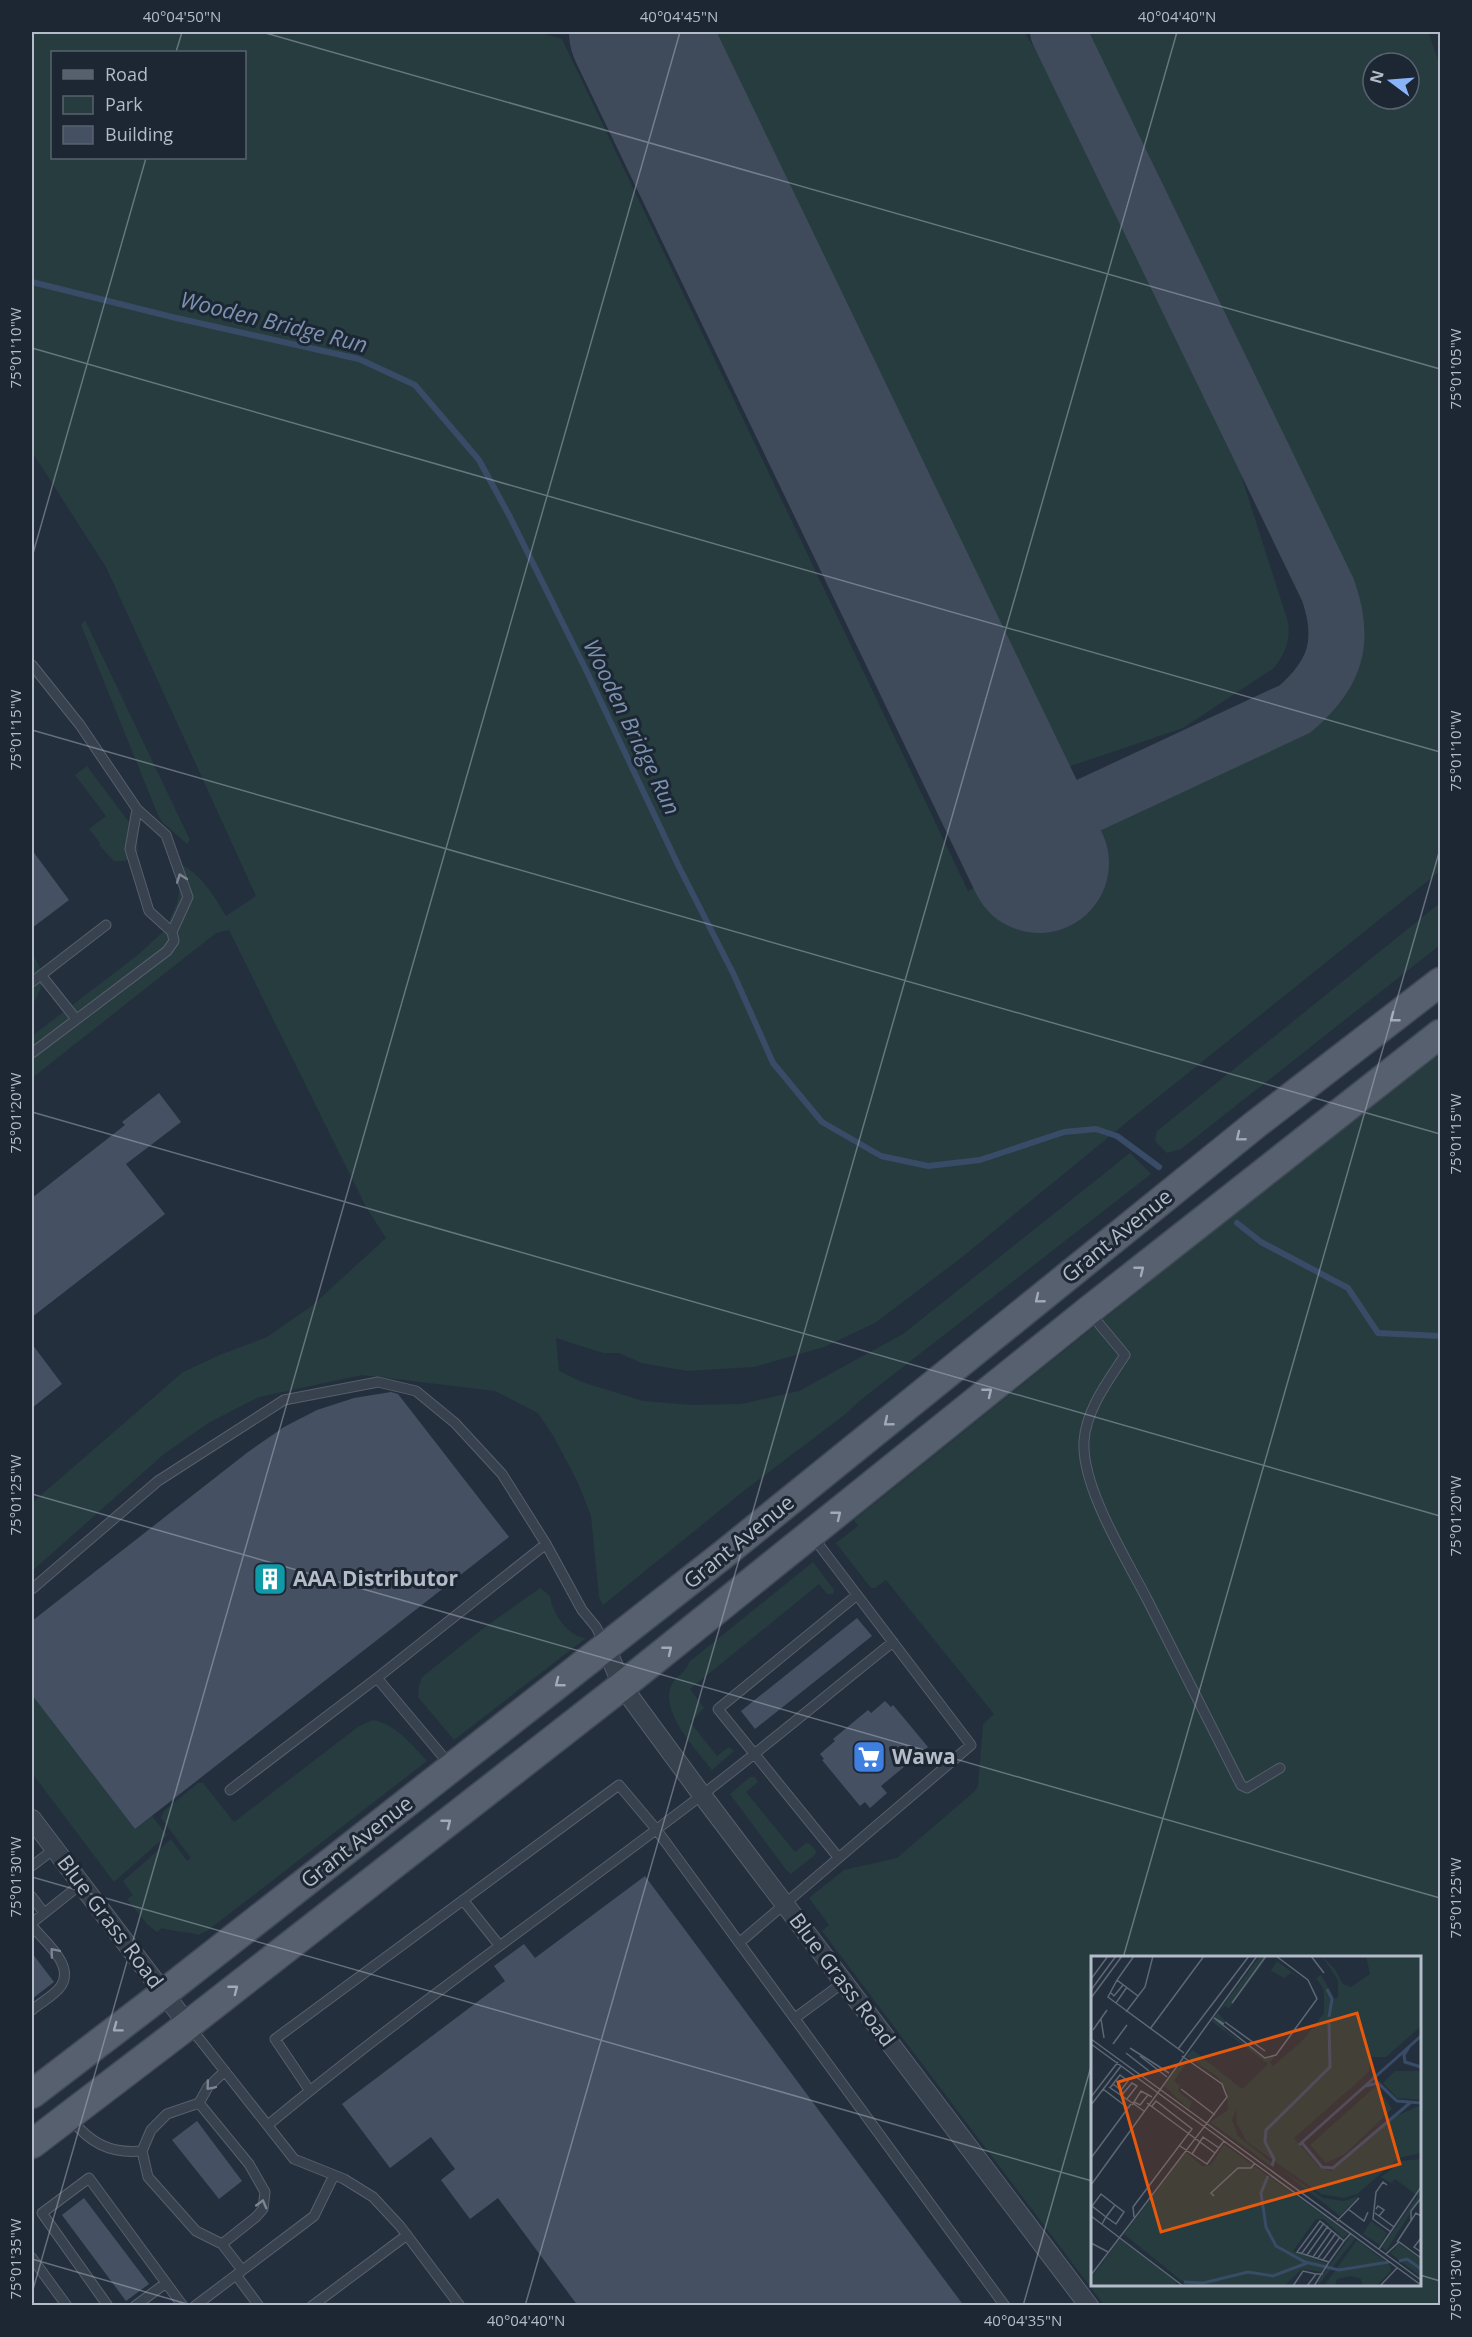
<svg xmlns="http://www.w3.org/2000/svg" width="1472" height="2337" font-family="'Open Sans',sans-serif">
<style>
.green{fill:#263c3f;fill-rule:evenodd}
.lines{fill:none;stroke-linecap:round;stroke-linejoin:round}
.stream{stroke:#394c67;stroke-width:6}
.taxiway{stroke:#3f4a5a;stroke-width:56}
.runway{stroke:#3f4a5a;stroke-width:140}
.building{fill:#455162}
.lane-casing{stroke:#565f6c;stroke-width:11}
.street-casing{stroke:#565f6c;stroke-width:20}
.primary-casing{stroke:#414a57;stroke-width:31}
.lane{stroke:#38414e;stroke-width:9}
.street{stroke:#38414e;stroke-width:18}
.primary{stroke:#56606e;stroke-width:28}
.oneway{stroke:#7c8592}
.oneway2{stroke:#a1aab7}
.ticks{fill:none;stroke:#b4bcc9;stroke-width:1.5;stroke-opacity:0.45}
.labels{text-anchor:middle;stroke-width:6;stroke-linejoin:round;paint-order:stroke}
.street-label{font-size:21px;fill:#b4bcc9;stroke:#1d2633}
.poi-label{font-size:21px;font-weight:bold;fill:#b4bcc9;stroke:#1d2633;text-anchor:start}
.water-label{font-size:22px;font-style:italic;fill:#7c92b1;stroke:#1d2633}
.inset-river{fill:none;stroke:#394c67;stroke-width:3}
.inset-road{fill:none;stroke:#5e6776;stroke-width:1.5}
.view{fill:#e8590c;fill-opacity:0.15;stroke:#e8590c;stroke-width:3}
.inset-edge{fill:none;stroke:#b4bcc9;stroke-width:3}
.neatline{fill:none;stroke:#b4bcc9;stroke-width:2}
.ticks-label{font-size:15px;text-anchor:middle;fill:#b4bcc9}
</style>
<rect width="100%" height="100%" fill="#242f3e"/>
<path class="green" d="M32,32H540L562,39L968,891C1042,856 1115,819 1190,785C1225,768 1292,744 1318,718C1346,690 1361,649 1355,610C1353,600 1348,589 1345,579L1082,32H1428L1440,65V871L1132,1118L961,1258L875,1323L824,1347L754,1367L687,1371L641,1363L619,1353H603L556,1338L559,1371L582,1382L643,1401L692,1405L741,1404L799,1391L903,1334L1130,1153L1151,1174L863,1398L843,1416L745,1490L603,1605L599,1597L591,1516L578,1483L554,1437L538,1413L495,1391L362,1375L259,1397L210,1422L164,1454L32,1571V1503L183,1372L222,1354L267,1337L313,1305L386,1238L366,1207L229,930L216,933L32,1078V1036L139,954L165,930L177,903L180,888L176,862C201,873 213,894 226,916L256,896L106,567L32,452ZM52,52H244V158H52ZM1373,63H1409V99H1373Z
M715,32H1024L1041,58L1241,475L1288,622C1291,640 1285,653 1274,668L1183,728L1068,767Z
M85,620L190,840L187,844L162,822L158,815L81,625Z
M87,766L137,833L138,851C131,860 126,862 114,861L99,845L100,843L89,829L106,816L75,775Z
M1440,903V945L1181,1149L1167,1153L1155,1141L1157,1131Z
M32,954C46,973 44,987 32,1006Z
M1440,1054V2305H1104L822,1931L829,1925L809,1898L844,1870L897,1858L975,1791L978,1786L983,1724L994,1714L886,1580L875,1588H871L836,1543L858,1526L854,1520L1218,1227ZM1092,1958H1420V2284H1092Z
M813,1562L834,1590L833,1594H827L819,1584L690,1689L704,1708L690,1722L717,1756L729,1747L734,1751L712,1770C697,1750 658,1711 672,1684C676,1676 685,1674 689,1662Z
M540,1588L550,1596C552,1613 568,1637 586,1638L454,1740L418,1697L419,1685L422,1677L481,1630Z
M32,1695L135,1829L152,1816L167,1835L114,1882L32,1773Z
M373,1720C397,1725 411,1744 427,1761L207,1931L198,1935C193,1932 173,1932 162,1928L157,1932L147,1924L127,1899L133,1895L123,1881L171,1839L187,1861L191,1858L161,1818L164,1811L198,1783H203L234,1822L359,1726Z
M750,1777H755L758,1782L746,1792L795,1852L806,1843L810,1844L816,1851L815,1855L791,1874L787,1871L730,1794Z"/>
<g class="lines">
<path class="stream" d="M32,282L172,317L359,359L415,385L479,460L510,517L586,670L678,865L734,975L773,1063L822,1122L881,1156L928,1166L980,1160L1064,1132L1096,1129L1117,1136L1159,1167
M1237,1223L1261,1242L1348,1288L1378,1333L1440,1336"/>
<path class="taxiway" d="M666,32C658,58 667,81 675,107
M1025,835L1295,709C1336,674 1346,641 1328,590L1058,32"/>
<path class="runway" d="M639,32L1039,863"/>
</g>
<path class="building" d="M32,850L69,900L32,928Z
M159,1093L181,1122L126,1164L165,1214L32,1317V1198L125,1125L122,1122Z
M32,1344L62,1384L32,1408Z
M391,1392L398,1394L509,1537L135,1829L32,1695V1621L248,1452L284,1427L317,1410L354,1398Z
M857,1618L872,1636L755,1729L741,1711Z
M885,1701L891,1707L893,1705L928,1747L881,1786L887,1793L870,1808L865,1802L860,1806L822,1760L824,1759L820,1754L835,1741L833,1739L868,1710L871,1713Z
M645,1876L964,2306H578L498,2198L470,2219L441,2180L455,2169L431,2137L390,2168L342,2104L505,1981L494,1966L524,1944L535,1958Z
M32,1953L54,1982L32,1999Z
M197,2121L242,2181L219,2199L172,2140Z
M84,2198L149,2284L126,2301L62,2215Z"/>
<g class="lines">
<defs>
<path id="lane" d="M32,665L80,725L137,809L166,835L188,897L172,932L174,941L167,951L32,1053
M137,809L130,849L149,911L172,932
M41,975L76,1019
M32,982L106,925
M1090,1313L1125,1355C1108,1381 1086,1410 1084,1441C1081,1487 1127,1560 1148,1601C1179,1662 1210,1723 1241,1785L1247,1788L1280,1768
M32,1589L158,1481L284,1400L378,1382L416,1391L455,1423L502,1474L546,1544L582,1610L596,1627L605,1645
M377,1678L450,1765
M230,1790L377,1678L546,1544
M838,1857L718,1709L857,1595
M32,1866L54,1849
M32,1897L44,1913
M463,1900L499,1945
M32,1923L81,1884
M32,1926C44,1941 75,1965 61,1986C55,1995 40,2003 32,2010
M739,1943L971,1745L813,1537
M795,2018L844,1982
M190,2027L294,2159L344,2179L373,2197L400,2226L460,2306
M225,2071L208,2087L199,2103L167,2114L151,2130L142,2151L148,2177L196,2231L222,2244L242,2270
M310,2091L275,2039L619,1785L656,1829L1005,2306
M199,2103L249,2164L265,2192L263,2209L256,2217L222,2244
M70,2118C90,2143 110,2154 142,2151
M268,2125C408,2009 557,1906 702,1795C766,1746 829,1693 893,1642
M32,2258L67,2306
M236,2275L259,2306
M108,2306L42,2213L89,2178L183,2306
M135,2306L166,2283
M195,2306L314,2216L334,2175
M312,2306L407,2235"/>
<path id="street" d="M606,1647L622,1686L702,1795L1089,2306
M32,1819L188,2025"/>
<path id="primary" d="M32,2094L164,1993L724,1554L1256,1124L1440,982
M32,2144L188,2025L622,1686L1088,1311L1440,1034"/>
</defs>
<use href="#lane" class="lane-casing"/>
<use href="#street" class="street-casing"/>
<use href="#primary" class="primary-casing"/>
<use href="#lane" class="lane"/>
<use href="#street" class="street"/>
<use href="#primary" class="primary"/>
</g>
<defs><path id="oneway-chevron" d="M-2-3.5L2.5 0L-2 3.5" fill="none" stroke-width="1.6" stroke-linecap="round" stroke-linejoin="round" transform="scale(1.5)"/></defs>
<g class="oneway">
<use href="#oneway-chevron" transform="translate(181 878) rotate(-110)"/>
<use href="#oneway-chevron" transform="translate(54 1952) rotate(-130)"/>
<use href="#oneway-chevron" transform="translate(210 2086) rotate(130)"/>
<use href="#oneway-chevron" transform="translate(262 2204) rotate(-75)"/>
</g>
<g class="oneway2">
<use href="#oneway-chevron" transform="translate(1394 1018) rotate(142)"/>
<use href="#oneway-chevron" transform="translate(1240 1137) rotate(141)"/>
<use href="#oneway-chevron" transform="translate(1140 1270) rotate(-38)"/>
<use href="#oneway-chevron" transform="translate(1039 1299) rotate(141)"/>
<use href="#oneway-chevron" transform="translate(988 1392) rotate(-39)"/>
<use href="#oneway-chevron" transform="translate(888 1422) rotate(141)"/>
<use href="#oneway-chevron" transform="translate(837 1515) rotate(-39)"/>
<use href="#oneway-chevron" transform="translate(668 1650) rotate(-39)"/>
<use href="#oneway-chevron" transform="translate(559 1683) rotate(142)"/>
<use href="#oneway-chevron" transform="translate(447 1823) rotate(-38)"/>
<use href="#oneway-chevron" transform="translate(234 1989) rotate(-38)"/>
<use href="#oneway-chevron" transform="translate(117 2028) rotate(143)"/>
</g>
<path class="ticks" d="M262,32L1440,369M176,52L182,32M32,348L1440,752M32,557L146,158M32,730L1440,1134M32,1112L1440,1516M32,1494L1440,1898M32,1877L1092,2181M1123,1958L1440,849M32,2259L194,2306M1420,2275L1440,2281M32,2293L680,32M525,2306L1177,32M1023,2306L1092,2063"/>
<defs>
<symbol id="building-square" viewBox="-11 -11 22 22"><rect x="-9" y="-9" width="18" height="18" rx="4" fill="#0f9aa8" stroke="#1d2633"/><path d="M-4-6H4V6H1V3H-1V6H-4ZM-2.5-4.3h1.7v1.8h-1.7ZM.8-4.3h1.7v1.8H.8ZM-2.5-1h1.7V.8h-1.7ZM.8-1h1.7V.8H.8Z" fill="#fff"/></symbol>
<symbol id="supermarket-square" viewBox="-11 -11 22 22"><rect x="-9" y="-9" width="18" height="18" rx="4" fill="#3f7fe0" stroke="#1d2633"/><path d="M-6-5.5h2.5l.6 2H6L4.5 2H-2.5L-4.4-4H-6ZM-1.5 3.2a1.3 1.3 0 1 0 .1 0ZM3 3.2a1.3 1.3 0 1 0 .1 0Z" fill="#fff"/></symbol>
</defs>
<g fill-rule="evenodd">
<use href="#building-square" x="251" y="1560" width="38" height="38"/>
<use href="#supermarket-square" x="850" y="1738" width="38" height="38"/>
</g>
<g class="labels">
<g class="street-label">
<text transform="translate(1117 1236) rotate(-39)" y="7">Grant Avenue</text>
<text transform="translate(739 1542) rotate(-39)" y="7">Grant Avenue</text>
<text transform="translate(357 1842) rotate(-38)" y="7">Grant Avenue</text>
<text transform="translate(110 1922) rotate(53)" y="7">Blue Grass Road</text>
<text transform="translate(842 1980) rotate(53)" y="7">Blue Grass Road</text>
</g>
<g class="poi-label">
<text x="293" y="1586">AAA Distributor</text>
<text x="892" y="1764">Wawa</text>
</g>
<g class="water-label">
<text transform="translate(274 322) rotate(14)" y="8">Wooden Bridge Run</text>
<text transform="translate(632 727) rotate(64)" y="8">Wooden Bridge Run</text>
</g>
</g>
<g transform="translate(1091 1956)">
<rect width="330" height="330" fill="#242f3e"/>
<path d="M169,0H177L138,53L134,50L128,55ZM231,0L243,12L252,28L260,31L279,18L275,0H330V70L295,101H279L278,116L203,182L228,211L240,215L305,160L330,149V197L308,202L266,238L253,242L230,238L156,186L146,168L145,154L141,164L147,180L181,207L180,210L119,166L137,154L136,135L127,121L95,100L102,94L151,133L177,108L120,65L127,57L134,65L131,69L136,76L174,101H183L179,107L182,110L211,85L233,57V34L225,22L230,19L244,43L247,41V24ZM186,5L211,24L200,17L193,22L180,15L177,19ZM93,103L97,105L83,125L89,130L87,135L101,146L98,153L73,130ZM304,115H330V144L306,142L292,127ZM285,130L301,153L254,198L235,207L219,189ZM133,188L257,277L252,282L233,263H225L202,295L236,308L230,316L211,313L193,330H97L33,278L95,196L111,210L120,209ZM330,203V240L295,295L291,291L327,240L304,223L300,227L290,221L311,205ZM184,209L232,242L253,245L268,240L249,260ZM280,265L296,277L289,289L272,278ZM260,279L264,283L228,328L227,326ZM29,283L86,326L83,330H0V322ZM266,284L299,309L300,315L285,330H272L270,323L260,320L246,323L244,330H233ZM308,288L330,303V321L299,297Z" fill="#263c3f"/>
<path class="inset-river" d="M236,33L241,43L238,61M318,91L313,99L314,106L330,111M275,130L287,127L306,145L330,147M211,187L231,211L242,212L320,146M208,189L330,80M181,210L183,203L174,186L175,174L239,111L238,67M177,220L170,237L175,271L185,290L214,306L248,314L298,306M308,305L316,303L330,313M93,326L112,327L157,316L182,320L216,307"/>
<path class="inset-road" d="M43,0L26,24L47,40M220,0L233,17M0,23L17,0M26,24L17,41L25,47L36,31M0,34L25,0M19,36L23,40L32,29M0,42L31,0M25,47L93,97M141,47L175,0M35,56L54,31L62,0M10,63L13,82M134,66L174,95M133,68L123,62L174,102L185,99L226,43L217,24L185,0M59,73L113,0M2,74L16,54M0,83L330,324M0,88L330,329M22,88L36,69M39,92L78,117M87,93L158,0M35,97L58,115M49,100L76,121M18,131L53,155M19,132L22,128L29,119L37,125L30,134L22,128M12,133L37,152M90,133L124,159M30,140L41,127L46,130L35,144M0,141L27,106M43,146L49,149L57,139M56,147L124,197M0,149L30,110M41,149L50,135L61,141M89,190L116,208L133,185M101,198L112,181L128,192M0,202L40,148M0,229L166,0M296,229L292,226L285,236L282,263L300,276M123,240L120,237L147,212H160L164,207M257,253L273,265L277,256M285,253L287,250L293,254L288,260M284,257L303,271M0,260L92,330M43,261L42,251L101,173L65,145L61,150M320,264V255L330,242M246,265L268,242M11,268L15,261L24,249L33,256L25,268L15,261L1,250L10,238L24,249M330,282L323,291L330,296M253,285L238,306L206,296L229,265L253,285L260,277M306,286L325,257L330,260M0,287L17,296M288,293L330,231M211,297L233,267M295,298L308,286L330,302M216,299L237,270M222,301L241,274M227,302L245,277M232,304L249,281M0,319L136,141L131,128L91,100M202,330L212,315L225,318M216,330L225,318H232M223,330L238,306M289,330L306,312"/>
<path class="view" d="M266,57L309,208L70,276L27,126Z"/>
<rect width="330" height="330" class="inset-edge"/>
</g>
<rect width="1472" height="2337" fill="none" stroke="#1d2633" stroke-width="66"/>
<rect x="51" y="51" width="195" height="108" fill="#1d2633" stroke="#59626f" stroke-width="1.5"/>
<rect x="63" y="70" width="30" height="9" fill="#56606e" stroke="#59626f" stroke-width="1.5"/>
<text x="105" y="81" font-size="18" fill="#b4bcc9">Road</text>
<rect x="63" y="96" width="30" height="18" fill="#263c3f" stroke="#59626f" stroke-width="1.5"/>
<text x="105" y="111" font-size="18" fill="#b4bcc9">Park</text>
<rect x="63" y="126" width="30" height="18" fill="#455162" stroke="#59626f" stroke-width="1.5"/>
<text x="105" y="141" font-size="18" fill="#b4bcc9">Building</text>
<g transform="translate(1391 81) rotate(286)"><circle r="28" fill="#1d2633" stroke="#59626f" stroke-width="1.5"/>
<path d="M0-4.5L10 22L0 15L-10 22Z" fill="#8ab4f8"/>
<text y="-9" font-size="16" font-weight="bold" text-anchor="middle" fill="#b4bcc9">N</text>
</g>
<rect x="33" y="33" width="1406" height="2271" class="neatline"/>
<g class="ticks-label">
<text x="182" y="22">40°04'50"N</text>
<text x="679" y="22">40°04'45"N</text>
<text x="1177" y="22">40°04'40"N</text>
<text transform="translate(16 348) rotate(-90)" y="5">75°01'10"W</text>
<text transform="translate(1456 369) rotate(-90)" y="5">75°01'05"W</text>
<text transform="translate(16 730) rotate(-90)" y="5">75°01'15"W</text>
<text transform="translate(1456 751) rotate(-90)" y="5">75°01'10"W</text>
<text transform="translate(16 1113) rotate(-90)" y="5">75°01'20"W</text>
<text transform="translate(1456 1134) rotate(-90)" y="5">75°01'15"W</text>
<text transform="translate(16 1495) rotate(-90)" y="5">75°01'25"W</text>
<text transform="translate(1456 1516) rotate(-90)" y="5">75°01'20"W</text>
<text transform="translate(16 1877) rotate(-90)" y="5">75°01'30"W</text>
<text transform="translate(1456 1898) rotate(-90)" y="5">75°01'25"W</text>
<text transform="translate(16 2259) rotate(-90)" y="5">75°01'35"W</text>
<text transform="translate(1456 2280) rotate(-90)" y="5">75°01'30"W</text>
<text x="526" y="2326">40°04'40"N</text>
<text x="1023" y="2326">40°04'35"N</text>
</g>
</svg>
